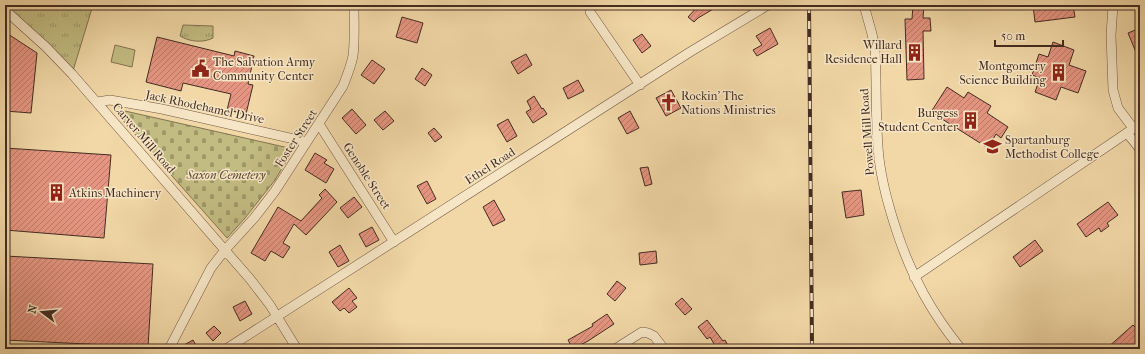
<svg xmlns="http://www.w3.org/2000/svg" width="1145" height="354" font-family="'IM FELL French Canon',serif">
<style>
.grass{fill:url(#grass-tufts);stroke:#837452}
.cemetery{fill:url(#cemetery-stones);stroke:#837452}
.pitch{fill:#c2bc82;stroke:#837452}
.building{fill:url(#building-hatch);stroke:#442c22}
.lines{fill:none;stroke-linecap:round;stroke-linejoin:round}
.minor-casing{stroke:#705743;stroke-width:10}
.minor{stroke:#f7e6c6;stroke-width:9}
.rail-casing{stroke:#442c22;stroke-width:4}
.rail{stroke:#f7e6c6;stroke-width:2.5;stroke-dasharray:8;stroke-linecap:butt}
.labels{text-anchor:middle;stroke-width:3;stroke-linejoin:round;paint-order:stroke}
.poi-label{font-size:12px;fill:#442c22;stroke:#f7e6c6;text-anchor:start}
.street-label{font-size:12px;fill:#442c22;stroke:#f7e6c6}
.park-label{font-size:12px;font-style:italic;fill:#5d4935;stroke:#f7e6c6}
</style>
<defs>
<pattern id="grass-tufts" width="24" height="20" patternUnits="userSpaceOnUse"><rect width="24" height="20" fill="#c2bc82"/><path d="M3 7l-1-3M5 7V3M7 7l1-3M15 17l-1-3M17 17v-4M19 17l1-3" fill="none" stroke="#9f996a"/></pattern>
<pattern id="cemetery-stones" width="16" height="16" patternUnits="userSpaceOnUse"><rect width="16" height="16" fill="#c2bc82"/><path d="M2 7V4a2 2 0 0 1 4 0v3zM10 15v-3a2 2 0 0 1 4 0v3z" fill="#9f996a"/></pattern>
<pattern id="building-hatch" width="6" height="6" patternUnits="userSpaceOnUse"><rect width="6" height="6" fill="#e59581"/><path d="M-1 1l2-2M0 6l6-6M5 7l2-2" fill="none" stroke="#bb7a69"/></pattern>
</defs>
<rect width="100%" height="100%" fill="#f2d8a7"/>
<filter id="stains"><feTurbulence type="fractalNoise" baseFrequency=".005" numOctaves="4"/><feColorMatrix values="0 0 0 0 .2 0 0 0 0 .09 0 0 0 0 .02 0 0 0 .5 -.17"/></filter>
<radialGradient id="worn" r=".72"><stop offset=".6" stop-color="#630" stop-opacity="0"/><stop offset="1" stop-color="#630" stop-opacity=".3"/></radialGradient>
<path class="grass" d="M5,5H93L72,74L5,10Z
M183,25L213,26V38C203,43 190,42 180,36Z"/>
<path class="cemetery" d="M125,111L289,148L290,155L275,180L245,218L227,238L118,115Z"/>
<path class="pitch" d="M115,45L135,50L132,67L111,62Z"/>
<path class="building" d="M699,5H720L698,18L694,22L688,17Z
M913,5H924L923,18H930L931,31H923L924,79L907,80L905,19H912Z
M1033,5H1073L1075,17L1035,22Z
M402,17L423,23L417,43L396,37Z
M770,28L778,44L757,56L753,50L762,45L756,36Z
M1140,28V62L1128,33Z
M5,32L37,53L31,113L5,111Z
M642,34L651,46L642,53L633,40Z
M157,37L234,56L235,51L254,56L248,84L253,85L246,114L227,110L231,94L183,83L181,91L146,82Z
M1053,42L1074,50L1069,65L1086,71L1078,93L1061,87L1056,100L1035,92L1040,78L1032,75L1039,54L1048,57Z
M526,54L532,65L518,74L511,62Z
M372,60L385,69L374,84L361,75Z
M422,68L432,75L425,86L415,79Z
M578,80L584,91L568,99L563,88Z
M947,87L964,98L968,92L991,106L987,113L1008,127L1001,138L996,134L988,148L931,112Z
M671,90L681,108L666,116L656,98Z
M534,96L542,109L543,108L547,114L533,123L526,112L531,109L527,101Z
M352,109L366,125L356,134L342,118Z
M385,111L394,121L383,130L374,120Z
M630,111L639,128L627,134L618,118Z
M508,119L517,136L507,142L497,125Z
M434,128L442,137L435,142L428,133Z
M5,148L111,155L104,238L5,230Z
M315,153L327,160L324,163L334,169L326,183L305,170Z
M648,167L652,184L645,186L640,168Z
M427,181L436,199L427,204L417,186Z
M325,189L337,202L306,235L294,224L283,243L290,247L283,258L271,251L265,261L251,253L278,207L301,221L322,198L319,195Z
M861,190L864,215L846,218L842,192Z
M354,197L362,207L348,218L340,208Z
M494,200L505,220L493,226L483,207Z
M1108,202L1118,215L1107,223L1109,226L1101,232L1099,228L1086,237L1077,224Z
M372,227L379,240L366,247L359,234Z
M1035,240L1043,251L1020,267L1013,257Z
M340,245L349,261L338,267L329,252Z
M656,251L657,263L640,265L639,253Z
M5,256L153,264L148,347L5,340Z
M617,281L626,288L615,301L607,294Z
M349,288L357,298L352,301L357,307L349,313L344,308L340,311L332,302Z
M682,298L692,309L685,315L675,304Z
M245,301L252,314L240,321L233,307Z
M607,314L614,324L588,341L573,349L568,340L593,326L592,324Z
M707,320L723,341L725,340L730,349H717L710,337L707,339L698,327Z
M1133,325L1140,332V342L1133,349H1106Z
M214,326L221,333L213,341L206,333Z
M193,340L198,349H177Z"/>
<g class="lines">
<defs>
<path id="minor" d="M864,5L872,34L875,48C877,85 875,122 879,158C882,184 889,208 897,232C912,277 931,312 961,349
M1113,5L1111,35L1113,90L1118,108L1133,128
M5,10L46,47L72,74L250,279L270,305L297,349
M590,12L640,85
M97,102L110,100L162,109L307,142
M319,124L394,242
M1127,133L1140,149
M914,277L1140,124
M169,349L211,268L225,250L255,217L275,191L343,86C347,76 351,66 353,56C355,39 354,22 354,5
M226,349L690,52L768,5
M615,349L642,332L648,333L654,336L664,349"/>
</defs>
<use href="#minor" class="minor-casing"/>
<use href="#minor" class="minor"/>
<defs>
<path id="rail" d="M809,5L812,349"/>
</defs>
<use href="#rail" class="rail-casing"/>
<use href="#rail" class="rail"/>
</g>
<defs>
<symbol id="building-bare" viewBox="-9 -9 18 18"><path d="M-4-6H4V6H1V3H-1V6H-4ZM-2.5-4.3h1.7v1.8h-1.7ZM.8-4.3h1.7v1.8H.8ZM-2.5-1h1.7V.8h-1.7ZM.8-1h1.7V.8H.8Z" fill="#8f2418" stroke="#f7e6c6" stroke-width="2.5" paint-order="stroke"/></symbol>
<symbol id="civic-bare" viewBox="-9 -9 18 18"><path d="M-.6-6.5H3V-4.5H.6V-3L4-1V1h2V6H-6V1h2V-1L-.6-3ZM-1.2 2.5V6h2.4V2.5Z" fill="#8f2418" stroke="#f7e6c6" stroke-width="2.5" paint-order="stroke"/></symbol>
<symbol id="church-bare" viewBox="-9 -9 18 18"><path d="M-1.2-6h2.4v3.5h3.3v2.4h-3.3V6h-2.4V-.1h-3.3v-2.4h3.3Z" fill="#8f2418" stroke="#f7e6c6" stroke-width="2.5" paint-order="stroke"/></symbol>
<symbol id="university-bare" viewBox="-9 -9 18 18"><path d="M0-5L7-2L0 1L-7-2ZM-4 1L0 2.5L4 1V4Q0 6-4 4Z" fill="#8f2418" stroke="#f7e6c6" stroke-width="2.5" paint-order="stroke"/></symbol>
</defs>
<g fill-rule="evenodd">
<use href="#building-bare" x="902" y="40" width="25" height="25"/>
<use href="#civic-bare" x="188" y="56" width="25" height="25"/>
<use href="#building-bare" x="1046" y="60" width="25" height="25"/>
<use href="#church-bare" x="656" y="90" width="25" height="25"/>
<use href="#building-bare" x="958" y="108" width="25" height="25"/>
<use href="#university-bare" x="980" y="134" width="25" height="25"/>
<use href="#building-bare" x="44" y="180" width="25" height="25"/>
</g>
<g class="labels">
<g class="poi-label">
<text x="902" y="49" text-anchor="end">Willard<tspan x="902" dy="14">Residence Hall</tspan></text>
<text x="213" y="66">The Salvation Army<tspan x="213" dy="14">Community Center</tspan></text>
<text x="1046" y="70" text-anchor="end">Montgomery<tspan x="1046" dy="14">Science Building</tspan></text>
<text x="681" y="100">Rockin’ The<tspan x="681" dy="14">Nations Ministries</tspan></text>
<text x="958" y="117" text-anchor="end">Burgess<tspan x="958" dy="14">Student Center</tspan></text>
<text x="1005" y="144">Spartanburg<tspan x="1005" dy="14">Methodist College</tspan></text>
<text x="69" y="197">Atkins Machinery</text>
</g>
<g class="street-label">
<text transform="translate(205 107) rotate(12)" y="4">Jack Rhodehamel Drive</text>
<text transform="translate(867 132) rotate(-94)" y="4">Powell Mill Road</text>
<text transform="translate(144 138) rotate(49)" y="4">Carver Mill Road</text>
<text transform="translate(296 138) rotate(-57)" y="4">Foster Street</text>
<text transform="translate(490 166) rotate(-33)" y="4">Ethel Road</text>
<text transform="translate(367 176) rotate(57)" y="4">Genoble Street</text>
</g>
<g class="park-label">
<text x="226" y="179">Saxon Cemetery</text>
</g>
</g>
<rect width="1145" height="354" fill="none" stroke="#f2d8a7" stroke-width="20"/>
<rect x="6" y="6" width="1133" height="342" fill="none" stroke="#442c22" stroke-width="2"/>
<rect x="10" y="10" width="1125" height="334" fill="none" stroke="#442c22"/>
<g transform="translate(42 312) rotate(286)" stroke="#f7e6c6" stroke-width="3" paint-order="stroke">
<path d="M0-3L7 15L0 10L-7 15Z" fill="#442c22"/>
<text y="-6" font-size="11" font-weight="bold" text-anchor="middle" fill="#442c22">N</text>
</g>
<path d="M995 40v6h68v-6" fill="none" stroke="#442c22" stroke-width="2"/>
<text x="1001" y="40" font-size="12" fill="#442c22" stroke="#f7e6c6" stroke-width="3" paint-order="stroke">50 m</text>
<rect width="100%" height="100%" filter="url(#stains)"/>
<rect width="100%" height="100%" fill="url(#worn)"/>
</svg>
